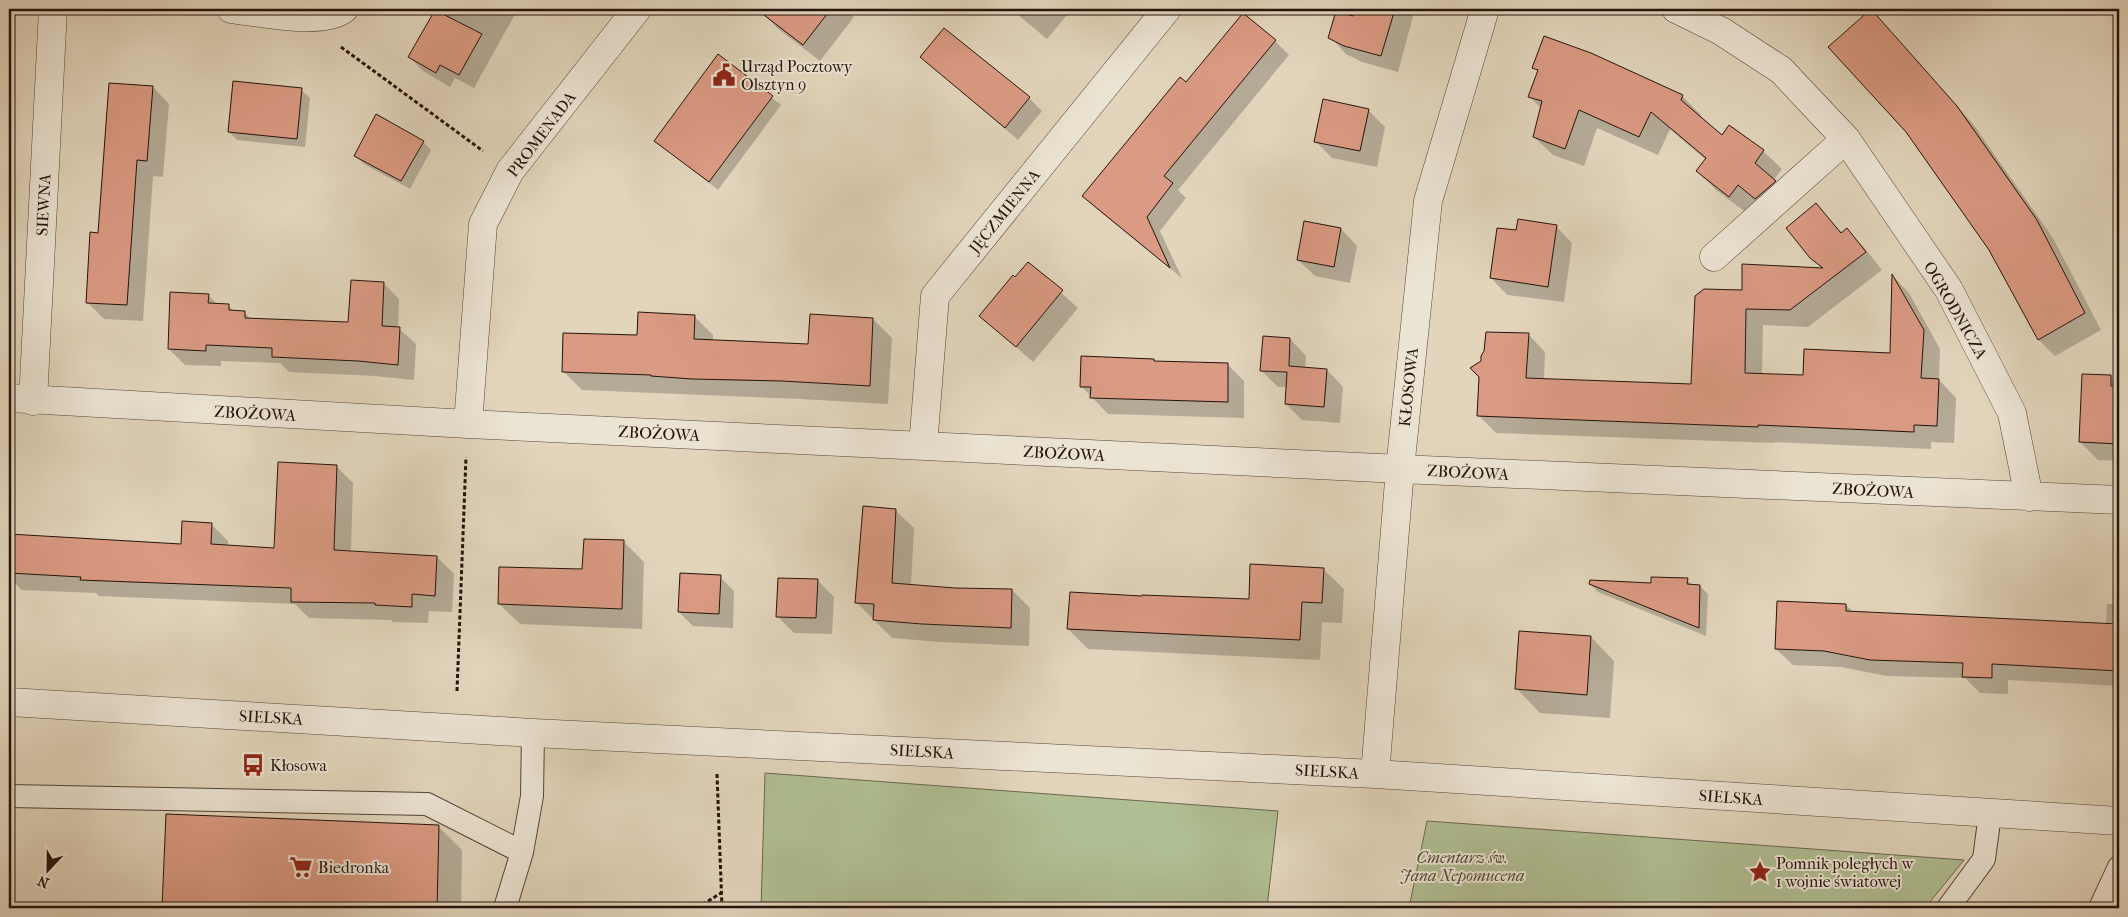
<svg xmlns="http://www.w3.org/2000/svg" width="2128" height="917" font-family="'IM FELL French Canon',serif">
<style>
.green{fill:#b0be93;stroke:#6a684f}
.shadow{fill:#0003}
.building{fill:#da9a83;stroke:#24130b}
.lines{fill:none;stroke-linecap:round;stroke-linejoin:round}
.lane-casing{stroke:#544437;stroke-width:24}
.street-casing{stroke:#544437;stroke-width:29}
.path{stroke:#24130b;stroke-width:3;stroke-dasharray:4 2.5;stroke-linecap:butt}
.lane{stroke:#ece4d3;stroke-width:22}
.street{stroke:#ece4d3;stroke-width:28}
.labels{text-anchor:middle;stroke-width:4;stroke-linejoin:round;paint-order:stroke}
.poi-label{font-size:16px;fill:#24130b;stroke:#ece4d3;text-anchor:start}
.street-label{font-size:16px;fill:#24130b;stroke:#ece4d3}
.park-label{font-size:16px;font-style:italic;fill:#4e4634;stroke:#ece4d3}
</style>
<rect width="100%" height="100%" fill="#e2d5bc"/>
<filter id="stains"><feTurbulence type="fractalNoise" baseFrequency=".004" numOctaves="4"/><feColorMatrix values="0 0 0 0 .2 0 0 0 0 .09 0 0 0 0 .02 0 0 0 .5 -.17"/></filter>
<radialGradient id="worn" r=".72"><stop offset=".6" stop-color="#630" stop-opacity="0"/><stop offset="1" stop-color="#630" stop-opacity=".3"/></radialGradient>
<path class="green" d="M765,773L1278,811L1267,908H761Z
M1427,821L1964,860L1925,908H1409Z"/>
<path class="shadow" d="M436,9H518L474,88L455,78L450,87L423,71L409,57Z
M763,9H845L854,17L820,61L777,28L761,11Z
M1011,9H1072L1047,39Z
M1356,9H1415L1398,72L1362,62L1346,54L1330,37L1353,17Z
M2111,9H2119V16Z
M1871,11L1973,124L2053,238L2101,330L2055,356L2039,340L1990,249Z
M1275,41L1289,55L1178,190L1186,198L1160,231L1182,278L1098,210L1084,196L1186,84Z
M718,56L781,105L718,190L656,141Z
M922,57L1029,98L1042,111L1018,140Z
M1534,67L1682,96L1701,115L1700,117L1722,137L1730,126L1763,151L1782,169L1773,181L1793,200L1748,214L1716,190L1697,171L1706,160L1670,129L1658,155L1597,128L1584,166L1553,155L1534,137L1541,108L1530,97L1539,72Z
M153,87L169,104L163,177L153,176L143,321L104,319L87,302L99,234Z
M301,90L310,98L305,147L237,140L229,132Z
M1368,110L1385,127L1377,167L1332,158L1315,141Z
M423,142L431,150L410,189L364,164L355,156Z
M1816,205L1842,233L1847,230L1864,247L1882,270L1808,327L1763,325L1762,375L1804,376L1892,355L1894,277L1909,293L1940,349L1939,380L1956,398L1954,443L1931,442V449L1775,442V443L1496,433L1479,416L1528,334L1545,352L1544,380L1693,386L1743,292L1822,269L1811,257Z
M1556,226L1572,243L1564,302L1507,295L1491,278L1517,232Z
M1341,229L1357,246L1350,283L1315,276L1298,260Z
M1028,263L1078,308L1033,362L981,316Z
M383,283L399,299L398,328L416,344L414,380L375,376L289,372L280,363L221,361V366L185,365L169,349L208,295L218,305L228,306L235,312L245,313L251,319L349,323Z
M694,316L713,335V341L809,345L873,319L892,338L888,404L801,399L582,390L563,371L638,336Z
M1290,339L1306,356L1305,369L1327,370L1343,387L1340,423L1302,420L1286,404L1287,387H1278L1261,370Z
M1156,363L1228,365L1244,381V418L1108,414L1081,386Z
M2111,377L2119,385V461L2098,460L2080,442Z
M336,466L353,483L351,552L437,557L454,574L452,612L429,611L428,623L393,622L391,620L309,618L295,604L99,596L96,593L21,590L16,584H9V536L182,545L211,524L228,541V546L276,550Z
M895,510L914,528L911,586L1012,590L1030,608L1029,646L941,642L892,638L856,602Z
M624,542L644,562L642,629L520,624L499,604L583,571Z
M1323,569L1344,589L1342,623L1322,622L1320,660L1088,649L1068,629L1250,601Z
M720,577L734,591L733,628L693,626L679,612Z
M817,580L834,597L832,634L794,633L777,616Z
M1687,580L1693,586H1700L1708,594L1706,636L1598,592L1590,584H1652Z
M2107,604H2119V686L2008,680V694L1980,693L1965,678L1887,676L1841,667L1793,665L1776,649L1846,605L1853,612L2106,625Z
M1591,637L1614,661L1610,718L1540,713L1517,689Z
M167,815L438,826L462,850L461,908H164Z"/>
<path class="building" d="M756,9H831L803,45Z
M1355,9H1395L1381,56L1344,46L1328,38L1336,11L1353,16Z
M1871,9L1957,106L2037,220L2085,313L2038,340L1989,250L1906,132L1828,47Z
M435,10L482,34L459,75L440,65L436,73L408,57Z
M1243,13L1276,40L1164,176L1173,183L1147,217L1170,268L1082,196L1180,77L1186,82Z
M944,28L1030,97L1005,128L920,57Z
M1544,36L1591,53L1683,95L1681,100L1722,135L1729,125L1764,150L1755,163L1776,181L1755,199L1738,185L1729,197L1696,171L1706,158L1651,112L1639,137L1579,110L1565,149L1533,137L1542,101L1528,97L1538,70L1532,68Z
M718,54L773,96L709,182L654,141Z
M233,81L302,88L297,139L228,132Z
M109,83L153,86L147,161L137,160L127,305L86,303L90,232L98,233Z
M1323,99L1369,109L1360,151L1314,142Z
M376,114L424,141L401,181L354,156Z
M1816,203L1841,233L1847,228L1866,252L1790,310L1746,309L1745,373L1803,375L1804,349L1890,353L1892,274L1924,330L1921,378L1939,379L1937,426L1914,425V432L1758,425V427L1477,416L1479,377L1470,368L1481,361V356L1484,351L1486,332L1529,333L1526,378L1691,384L1695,296L1704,289L1742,290V264L1823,268L1810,258L1786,228Z
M1518,219L1557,225L1548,287L1490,278L1497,228L1516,230Z
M1304,221L1341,228L1334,267L1297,260Z
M1028,262L1063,290L1016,347L979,316L1013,275L1015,277Z
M351,280L384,282L382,326L400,327L398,365L358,361L272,357V348L206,345V351L168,349L170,292L209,294L208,303L229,304V310L245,311V318L348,322Z
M638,312L695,315L694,339L808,344L810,314L873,318L870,386L782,381L692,379L651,376V375L562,372L563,333L637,335Z
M1263,336L1290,338L1289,366L1327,369L1324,407L1285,404L1287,372L1260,371Z
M1081,356L1154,359V361L1228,363V402L1090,398L1091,387H1080Z
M2082,374L2111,375V386H2119V444L2079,442Z
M278,462L337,465L334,550L437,556L435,596L412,594V607L375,605V603L291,602V588L80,580L81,577L9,573V534L181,544L182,521L212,523L211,544L274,548Z
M863,506L896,509L892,583L955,588L1012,589L1011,628L922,624L873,620L874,604L855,603Z
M584,539L624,540L622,609L498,604L499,567L582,569Z
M1250,564L1324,568L1322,603L1302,602L1300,640L1067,629L1070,592L1142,596V595L1249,599Z
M680,573L721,575L719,614L678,612Z
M1651,577L1688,578L1687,584L1700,585L1699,628L1589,584L1590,580L1651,583Z
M778,578L818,579L816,618L776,617Z
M1777,601L1846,604V611L2119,624V671L1992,664V678L1962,677L1963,663L1870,660L1824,651L1775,649Z
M1519,631L1591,636L1587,695L1515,689Z
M166,814L439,825L437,908H162Z"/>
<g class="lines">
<defs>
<path id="lane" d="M9,796L427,804L522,852L532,796L533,733
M505,908L522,852
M1948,908L1984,859L1990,814
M2100,908L2119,867"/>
<path id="street" d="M231,9C259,12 321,26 344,9
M1676,9L1721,31L1781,70L1846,139L1949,290L2012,413L2029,497
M1714,257L1846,139
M9,398L468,424L1400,469L2119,500
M33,401L53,9
M468,424L483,224L510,171L637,9
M923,446L935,296L1167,9
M9,702L533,733L1375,774L2119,821
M1375,774L1400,469L1428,201L1485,9"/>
</defs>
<use href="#lane" class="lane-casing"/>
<use href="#street" class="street-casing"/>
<path class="path" d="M341,47L483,151
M457,691L466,457
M717,774L722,908
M697,908L721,893"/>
<use href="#lane" class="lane"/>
<use href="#street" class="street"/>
</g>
<defs>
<symbol id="civic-bare" viewBox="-9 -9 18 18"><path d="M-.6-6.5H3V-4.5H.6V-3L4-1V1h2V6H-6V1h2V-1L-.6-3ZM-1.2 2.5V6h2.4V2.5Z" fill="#8f2418" stroke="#ece4d3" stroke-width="2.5" paint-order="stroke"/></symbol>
<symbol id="bus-bare" viewBox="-9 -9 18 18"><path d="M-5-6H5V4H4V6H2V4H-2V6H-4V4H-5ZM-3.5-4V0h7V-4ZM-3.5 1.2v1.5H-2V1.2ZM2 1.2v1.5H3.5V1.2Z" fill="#8f2418" stroke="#ece4d3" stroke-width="2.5" paint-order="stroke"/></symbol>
<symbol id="supermarket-bare" viewBox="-9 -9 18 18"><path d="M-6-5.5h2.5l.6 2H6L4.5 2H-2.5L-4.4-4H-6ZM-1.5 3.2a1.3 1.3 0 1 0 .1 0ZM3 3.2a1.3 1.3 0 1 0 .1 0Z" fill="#8f2418" stroke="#ece4d3" stroke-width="2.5" paint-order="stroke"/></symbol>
<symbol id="sight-bare" viewBox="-9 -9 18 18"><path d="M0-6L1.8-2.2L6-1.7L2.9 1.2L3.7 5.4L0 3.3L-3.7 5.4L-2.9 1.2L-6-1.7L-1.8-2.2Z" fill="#8f2418" stroke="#ece4d3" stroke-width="2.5" paint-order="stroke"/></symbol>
</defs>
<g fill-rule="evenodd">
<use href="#civic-bare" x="708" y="59" width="32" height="32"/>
<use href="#bus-bare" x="237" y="749" width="32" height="32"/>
<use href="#supermarket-bare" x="285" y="851" width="32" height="32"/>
<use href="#sight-bare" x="1744" y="856" width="32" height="32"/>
</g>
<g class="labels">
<g class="poi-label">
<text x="741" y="72">Urząd Pocztowy<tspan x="741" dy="18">Olsztyn 9</tspan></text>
<text x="270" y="771">Kłosowa</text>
<text x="1776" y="869">Pomnik poległych w<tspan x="1776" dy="18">1 wojnie światowej</tspan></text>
<text x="318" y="873">Biedronka</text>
</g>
<g class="street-label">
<text transform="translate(541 134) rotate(-53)" y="6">PROMENADA</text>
<text transform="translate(43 205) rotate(-87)" y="6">SIEWNA</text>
<text transform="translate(1004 211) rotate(-51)" y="6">JĘCZMIENNA</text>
<text transform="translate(1956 310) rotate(60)" y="6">OGRODNICZA</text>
<text transform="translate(1408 387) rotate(-84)" y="6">KŁOSOWA</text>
<text transform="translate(255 413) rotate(3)" y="6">ZBOŻOWA</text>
<text transform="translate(659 433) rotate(3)" y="6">ZBOŻOWA</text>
<text transform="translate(1064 453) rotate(3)" y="6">ZBOŻOWA</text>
<text transform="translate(1468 472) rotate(3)" y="6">ZBOŻOWA</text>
<text transform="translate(1873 490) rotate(3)" y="6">ZBOŻOWA</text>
<text transform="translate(271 717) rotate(3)" y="6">SIELSKA</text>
<text transform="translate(922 751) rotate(3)" y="6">SIELSKA</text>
<text transform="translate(1327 771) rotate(3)" y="6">SIELSKA</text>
<text transform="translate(1731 797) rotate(4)" y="6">SIELSKA</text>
</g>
<g class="park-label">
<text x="1462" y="863">Cmentarz św.<tspan x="1462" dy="18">Jana Nepomucena</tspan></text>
</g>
</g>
<rect width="2128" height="917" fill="none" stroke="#e2d5bc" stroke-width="30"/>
<rect x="10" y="10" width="2108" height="897" fill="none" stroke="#24130b" stroke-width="2.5"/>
<rect x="15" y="15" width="2098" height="887" fill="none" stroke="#24130b"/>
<g transform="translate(48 870) rotate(202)" stroke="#ece4d3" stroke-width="4" paint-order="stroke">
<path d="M0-4L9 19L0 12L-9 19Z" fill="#24130b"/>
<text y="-8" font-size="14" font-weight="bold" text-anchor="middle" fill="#24130b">N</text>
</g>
<rect width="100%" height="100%" filter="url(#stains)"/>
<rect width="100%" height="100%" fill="url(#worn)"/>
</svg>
